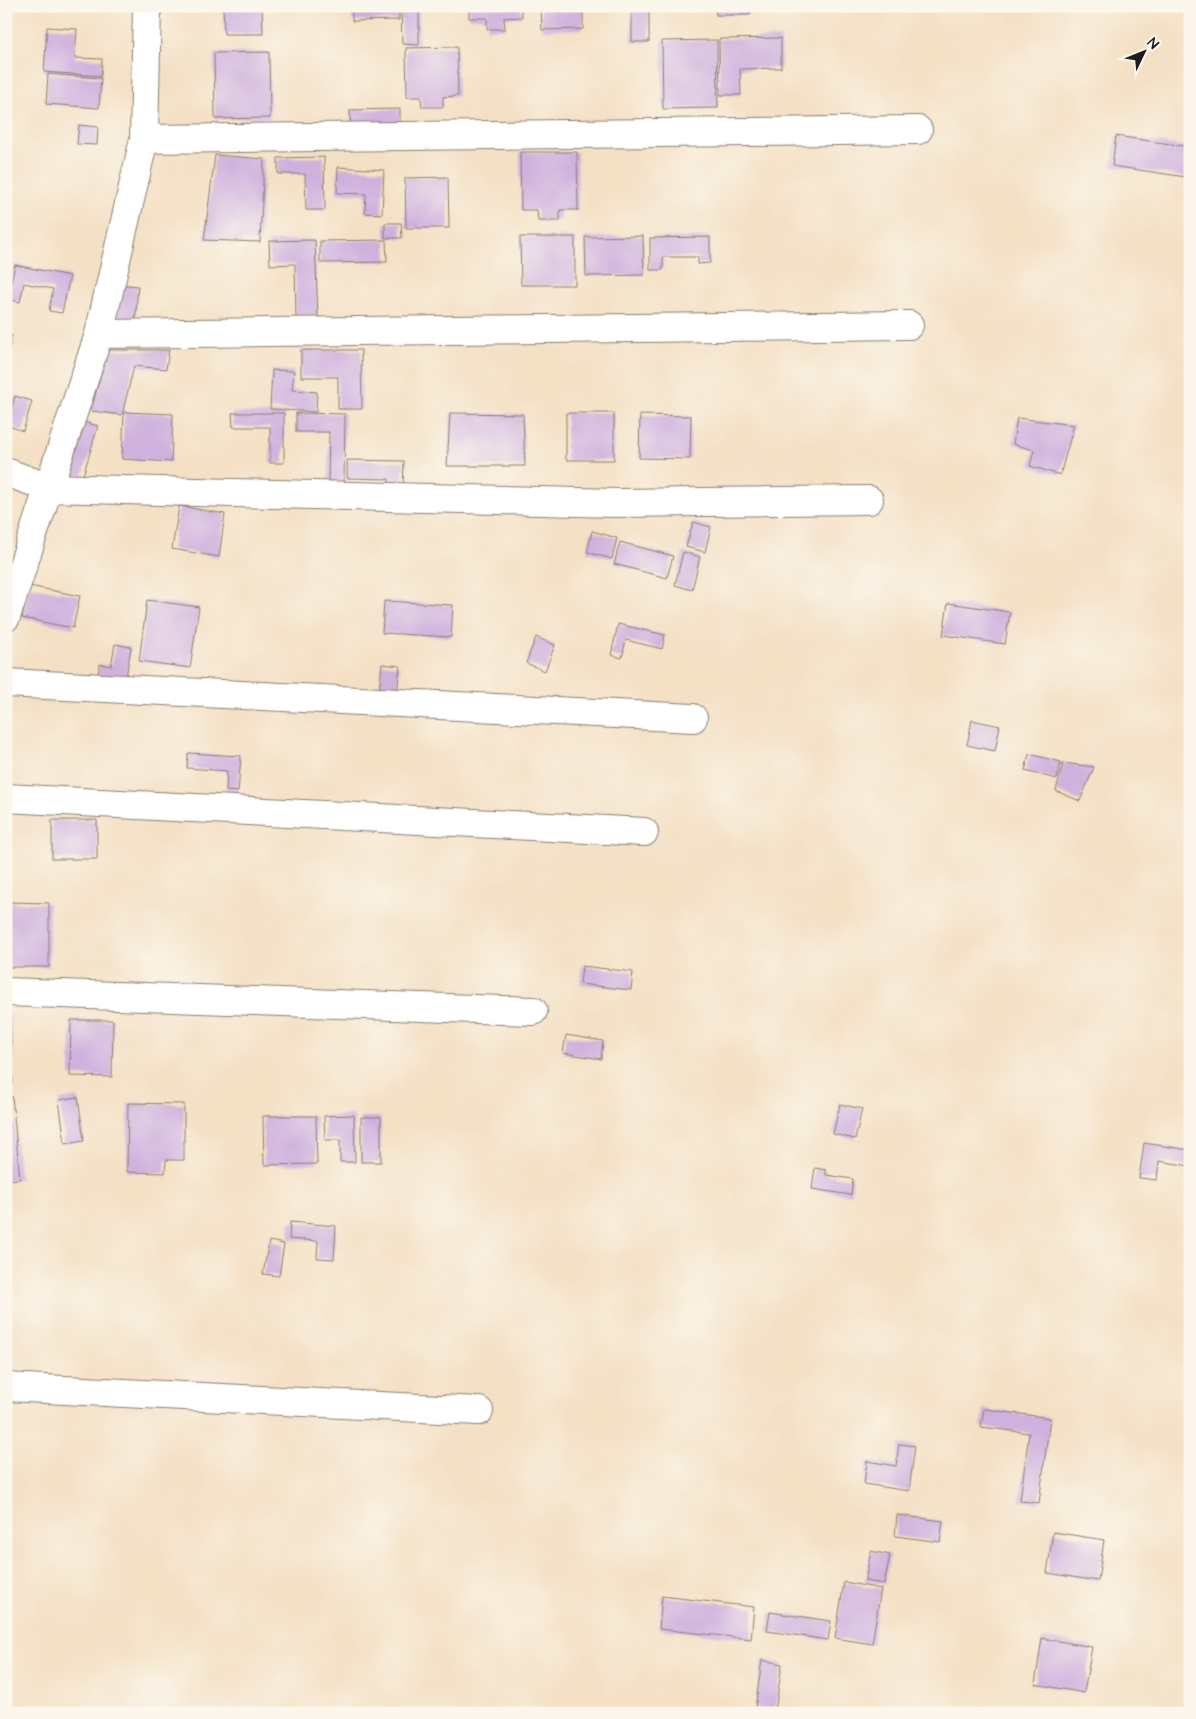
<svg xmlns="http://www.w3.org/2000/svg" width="1196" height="1719" font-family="'Architects Daughter',sans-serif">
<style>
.building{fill:#cfb1de}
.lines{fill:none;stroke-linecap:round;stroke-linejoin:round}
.minor-casing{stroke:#887e70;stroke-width:30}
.minor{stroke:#fff;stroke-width:28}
</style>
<rect width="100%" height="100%" fill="#fbf7ec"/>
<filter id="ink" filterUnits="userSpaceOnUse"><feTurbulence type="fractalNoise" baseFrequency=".02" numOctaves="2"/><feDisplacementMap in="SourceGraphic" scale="10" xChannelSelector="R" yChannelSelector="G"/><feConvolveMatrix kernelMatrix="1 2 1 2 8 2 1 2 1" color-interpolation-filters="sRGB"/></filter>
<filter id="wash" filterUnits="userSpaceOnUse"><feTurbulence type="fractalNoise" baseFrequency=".0096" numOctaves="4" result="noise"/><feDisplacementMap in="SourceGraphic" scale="20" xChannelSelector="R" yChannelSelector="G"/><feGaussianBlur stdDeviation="1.12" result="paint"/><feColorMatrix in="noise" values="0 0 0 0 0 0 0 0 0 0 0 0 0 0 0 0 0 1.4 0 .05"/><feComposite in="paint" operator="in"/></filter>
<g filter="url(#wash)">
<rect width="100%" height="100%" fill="#f4e0c4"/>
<g id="blocks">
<path class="building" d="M223,6H262L263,34H224Z
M352,6H399V20L352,21Z
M401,6H419V45L402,44Z
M469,6H521L522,17L504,18L505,29H487V18H469Z
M541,6H583V29L542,30Z
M632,6H649V42H632Z
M715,6H750V15H716Z
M47,27L77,29L75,58L102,59L101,76L44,72Z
M781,38V68L740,69L741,95H720L719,39Z
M717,40L718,108L663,109L662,41Z
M457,47L458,96L443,97V107H422L421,97H407L406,48Z
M269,52L270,118L215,119L214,53Z
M48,74L101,78L99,108L46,104Z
M400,109V133L351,134L350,110Z
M79,125L98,127L97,145L77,144Z
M1116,136L1190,147L1186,177L1112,166Z
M520,152H577L578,210H560V221H538L537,210H521Z
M215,155L264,159L260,242L204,240Z
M324,157L325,210H306L305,174H278V158Z
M338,167L384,170L382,214L365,213L366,194L337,193Z
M448,177L449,228H406L405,178Z
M385,223H401L402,238H385Z
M643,236L644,275L586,276L585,237Z
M520,237H575V285H521Z
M710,237V263L698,264V257H663V270H650V238Z
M315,240L318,319L296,320L295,264L270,265L269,241Z
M386,240L387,262L320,263V241Z
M15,265L70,276L62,313L49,311L53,289L24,283L20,302L7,299Z
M116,284L138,286L135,325L113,323Z
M6,334L12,335L7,362H6Z
M107,350H169L166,369L134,366L122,415L91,411Z
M301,350H361L362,409H338V377H301Z
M272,370L294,371L292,390L317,392L316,412L270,409Z
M15,396L32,401L23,431L6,425Z
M124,412L173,414L171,462L122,459Z
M232,413H284V463H270V427H233Z
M296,413L345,414L344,482L328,481L329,432H296Z
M450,413L523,414L525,466H447Z
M566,413H614V460H566Z
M640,415L691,416L690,459L639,458Z
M1017,418L1074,425L1060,475L1030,466L1034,450L1013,444Z
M80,421L98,426L81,482L64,476Z
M347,460L404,461L403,488L389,487V479L347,478Z
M179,506L225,514L219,557L172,549Z
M693,522L711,527L705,552L686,547Z
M592,531L617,538L612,559L587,552Z
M620,542L673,556L667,578L614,564Z
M683,552L700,557L692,590L675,585Z
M29,586L80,596L73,628L22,618Z
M147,600L199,607L190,668L139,661Z
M384,601L453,605L451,637L382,633Z
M948,603L1010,612L1005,644L943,635Z
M618,624L665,635L662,649L626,640L622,658L611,655Z
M536,637L555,645L545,671L526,663Z
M115,644L131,647L125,683L97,678L100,664L111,666Z
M382,664L400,666L397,695L379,692Z
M972,720L1000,726L995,751L967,745Z
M188,753L241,756L238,792L226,791L227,771L187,768Z
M1029,754L1061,762L1057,779L1025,771Z
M1063,763L1094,767L1080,801L1056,791Z
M52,820H97V859H52Z
M6,902L49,903V967H6Z
M582,966L633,972L631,990L580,984Z
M10,1013L13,1083H6V1014Z
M71,1020H113L112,1077L70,1076Z
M566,1035L603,1041L601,1059L563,1053Z
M12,1096L20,1179L6,1180V1097Z
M78,1097L84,1141L65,1144L59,1100Z
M128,1103L184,1104V1160H166L165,1173L127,1172Z
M840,1104L862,1109L855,1139L833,1134Z
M354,1115L355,1162H340V1140H325L324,1116Z
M263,1116H316L317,1164L264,1165Z
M361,1117H381V1162H361Z
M1144,1143L1190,1150V1166L1159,1161L1157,1180L1139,1178Z
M815,1168L826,1170V1175L853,1179L851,1195L812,1189Z
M290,1222L336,1226L334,1259L317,1258L318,1241L289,1239Z
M269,1241L284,1244L279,1276L263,1274Z
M984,1409L1050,1418L1039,1503L1020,1501L1029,1433L981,1427Z
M899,1444L915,1446L909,1491L864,1484L867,1461L896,1466Z
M897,1515L943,1521L940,1542L895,1536Z
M1053,1532L1104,1540L1098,1581L1047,1573Z
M871,1551L890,1555L884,1584L865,1581Z
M844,1582L881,1589L872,1644L835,1638Z
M662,1596L754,1607L751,1639L659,1629Z
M770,1612L831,1621L828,1640L767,1631Z
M1042,1638L1092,1647L1084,1693L1035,1684Z
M762,1660L782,1664L775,1711L755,1708Z
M194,1710V1713H179V1711Z"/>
</g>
</g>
<g filter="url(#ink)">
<use href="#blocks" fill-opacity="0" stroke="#887e70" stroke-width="1"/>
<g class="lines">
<defs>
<path id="minor" d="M144,139L918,130
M99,334L909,325
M6,472L49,488L615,503L869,500
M6,617L99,334L144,139L147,6
M6,683L693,718
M6,798L644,832
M6,992L533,1011
M6,1387L479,1411"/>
</defs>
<use href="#minor" class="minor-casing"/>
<use href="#minor" class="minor"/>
</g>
</g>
<rect width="1196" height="1719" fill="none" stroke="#fbf7ec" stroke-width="25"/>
<g transform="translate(1144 52) rotate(47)" stroke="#fbf7ec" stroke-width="4" paint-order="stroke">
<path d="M0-4L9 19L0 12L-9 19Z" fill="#1c1c1c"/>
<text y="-8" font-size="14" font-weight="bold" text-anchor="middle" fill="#1c1c1c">N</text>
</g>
</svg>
